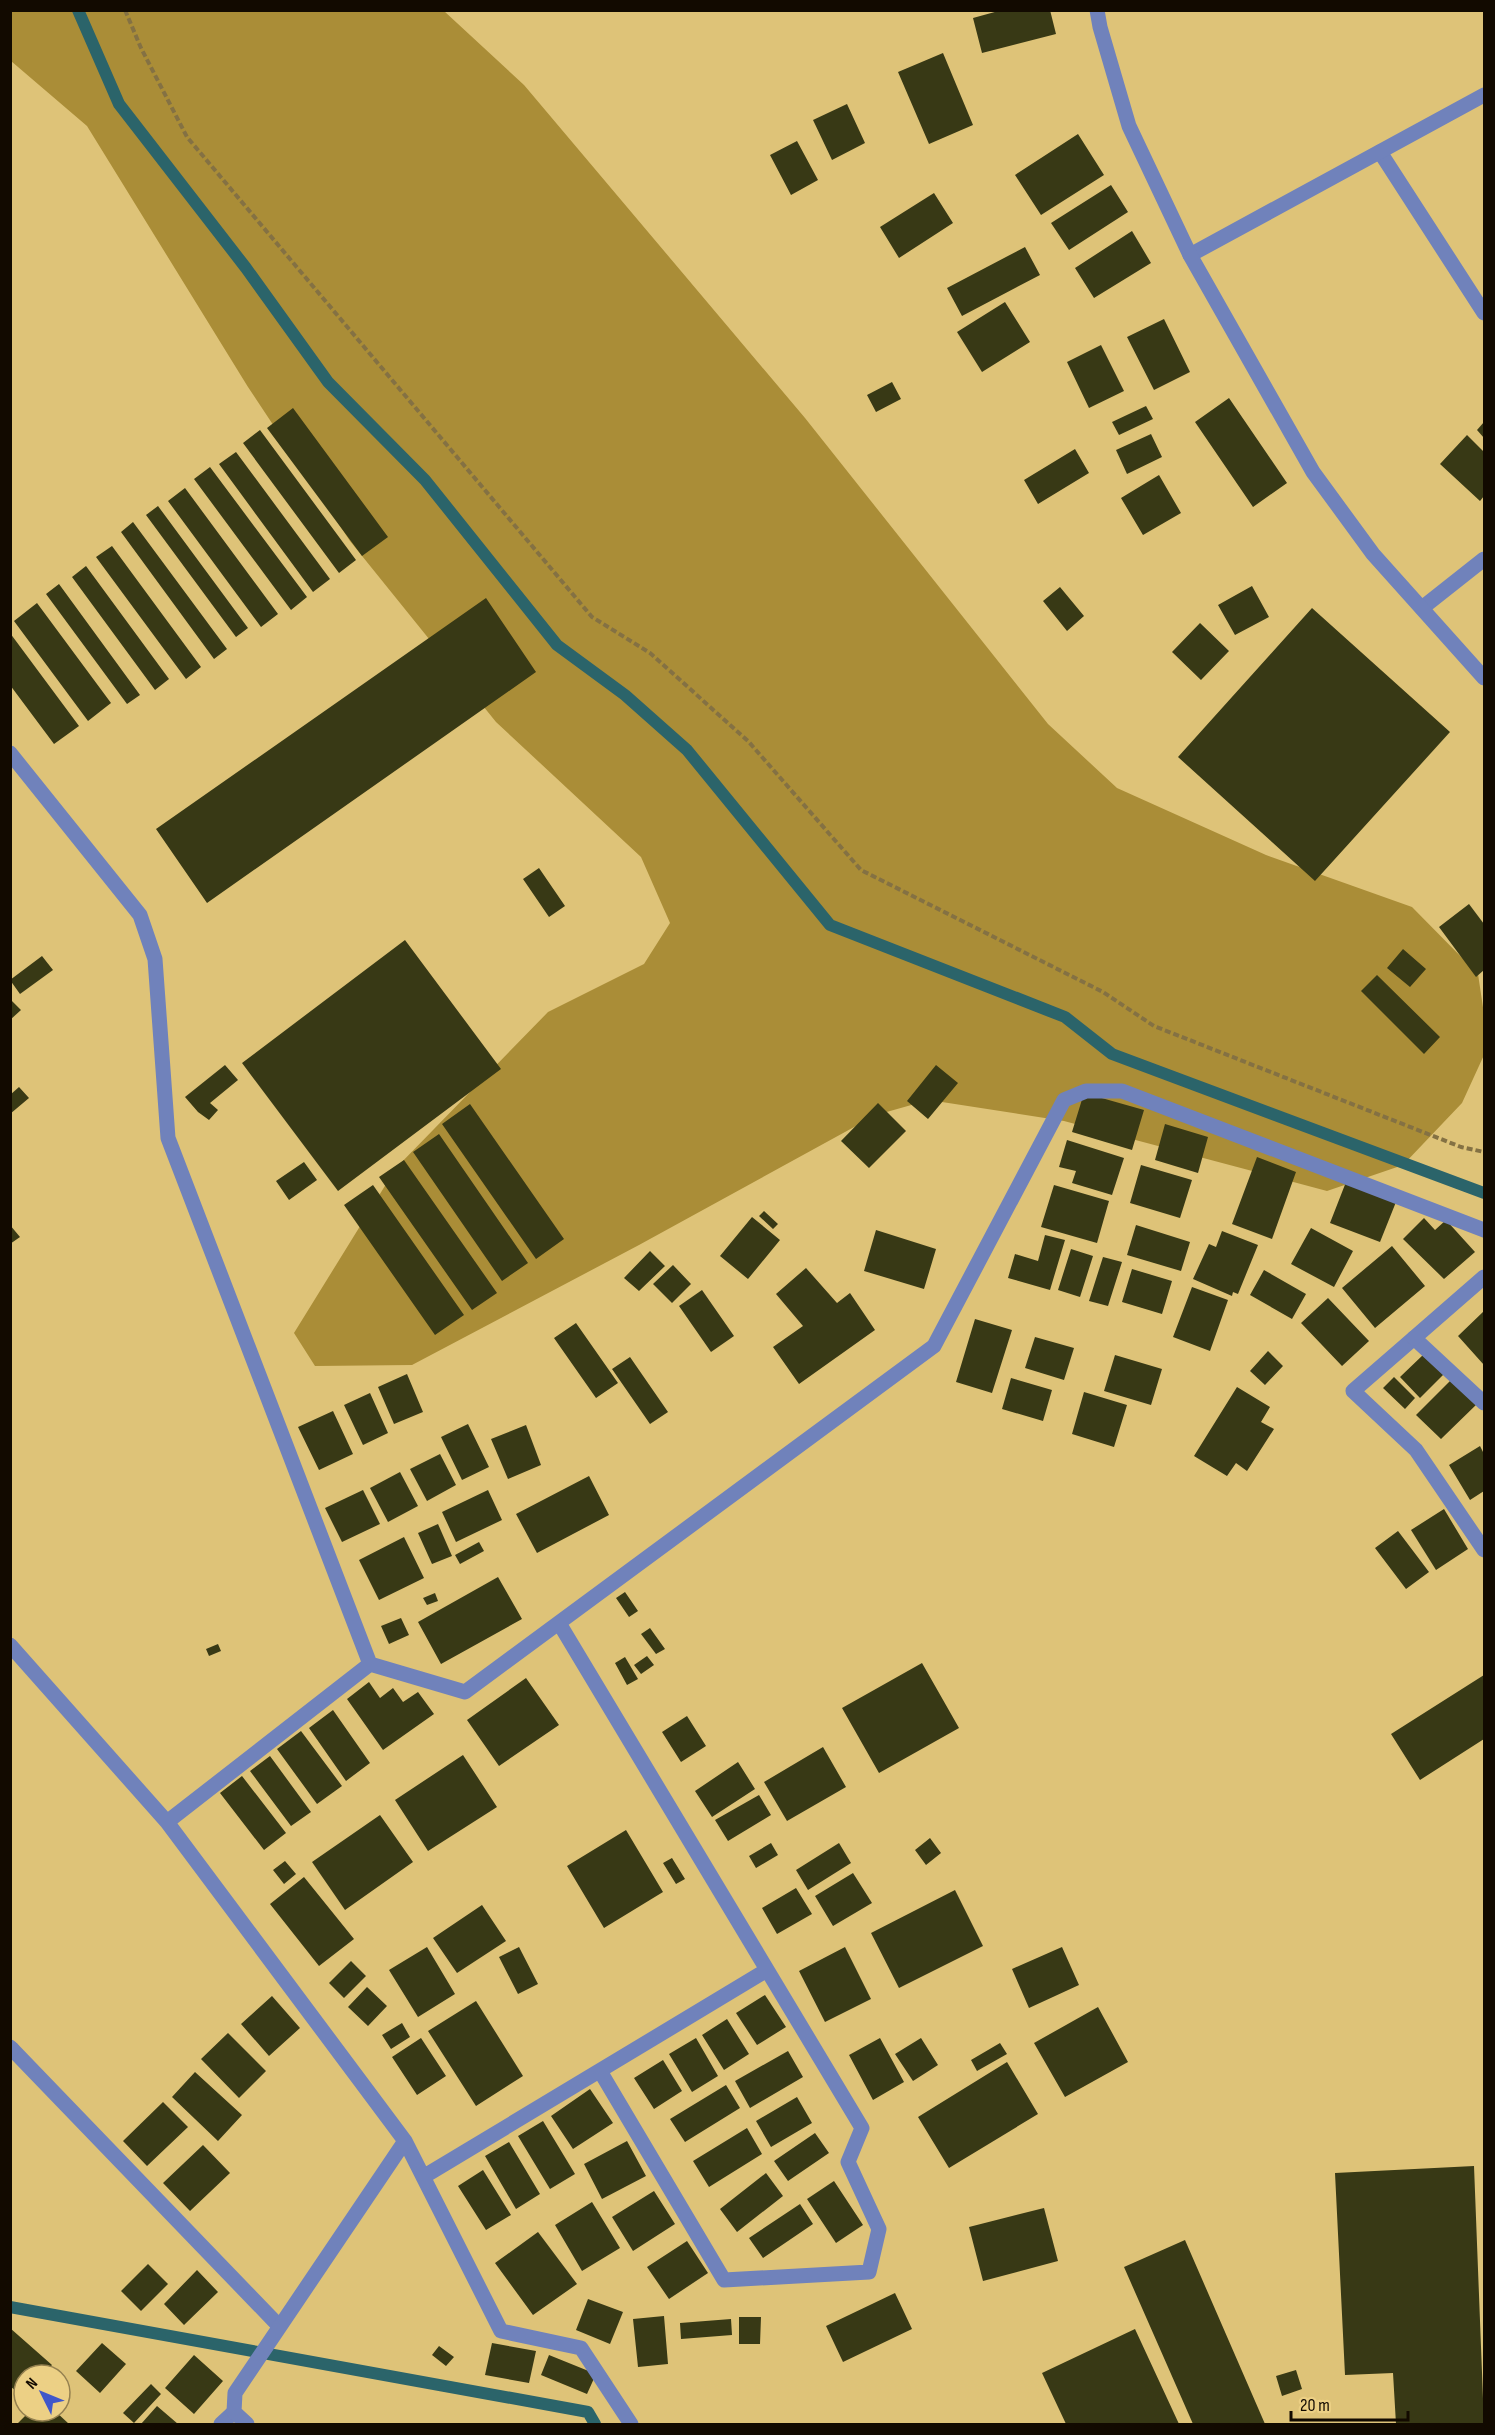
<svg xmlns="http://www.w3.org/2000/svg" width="1495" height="2435" font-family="'Sofia Sans Condensed',sans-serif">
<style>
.forest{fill:#aa8d37}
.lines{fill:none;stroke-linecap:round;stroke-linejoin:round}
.stream{stroke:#2b646a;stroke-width:12}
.building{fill:#383915}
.path{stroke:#847143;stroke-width:4;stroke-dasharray:6 3;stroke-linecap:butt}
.service{stroke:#7082bb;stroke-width:15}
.minor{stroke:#7082bb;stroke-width:15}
.tertiary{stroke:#7082bb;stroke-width:15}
</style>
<rect width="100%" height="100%" fill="#dec378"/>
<path class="forest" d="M10,11H444L524,85L805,418L1048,724L1117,788L1266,855L1412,907L1478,974L1484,1014V1055L1462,1103L1403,1165L1327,1191L1064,1121L929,1100L876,1115L639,1245L412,1365L315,1366L294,1333L396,1168L548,1012L644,964L670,923L641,857L496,722L350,541L248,387L87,126L11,61Z"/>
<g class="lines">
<path class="stream" d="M78,10L119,104L246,268L328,382L425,480L557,645L625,695L687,750L830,925L1065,1017L1112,1054L1484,1193
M10,2307L588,2412L595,2424"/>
</g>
<path class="building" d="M1002,10H1050L1056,34L982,53L973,18Z
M943,53L973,125L929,144L898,72Z
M847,104L865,143L832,160L813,120Z
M1078,134L1104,175L1041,215L1015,175Z
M797,141L818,180L791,195L770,155Z
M1111,185L1128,212L1069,250L1051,223Z
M934,193L953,223L899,258L880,227Z
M1132,231L1151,263L1094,298L1075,268Z
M1025,247L1040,275L962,316L947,288Z
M1005,302L1030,342L982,372L957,332Z
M1164,319L1190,372L1154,390L1127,337Z
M1101,345L1124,391L1089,408L1067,362Z
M892,382L901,399L876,412L867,395Z
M1229,398L1287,483L1253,507L1195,422Z
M1146,406L1153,419L1119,435L1112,422Z
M293,408L388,537L362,556L267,428Z
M1484,422V438L1477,430Z
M260,430L356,560L339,573L243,443Z
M1151,434L1162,457L1127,474L1116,450Z
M1467,435L1484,452V496L1480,501L1440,464Z
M1075,449L1089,473L1038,504L1024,480Z
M236,452L330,579L313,592L219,464Z
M210,467L307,597L291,610L194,479Z
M1159,475L1181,513L1143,535L1121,498Z
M185,488L278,614L261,627L168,501Z
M158,506L248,628L236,637L146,515Z
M133,522L227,649L214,659L121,532Z
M112,546L201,667L186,679L96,557Z
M86,566L169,679L155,690L72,577Z
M59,584L140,695L127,704L46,594Z
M1252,586L1269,617L1235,635L1218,605Z
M1060,587L1084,616L1067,631L1043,601Z
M486,598L536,672L207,903L156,829Z
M37,603L111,703L88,721L14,621Z
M1312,608L1450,732L1315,881L1178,757Z
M1200,623L1229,651L1201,680L1172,652Z
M10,633L79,726L54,744L10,685Z
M539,868L565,906L549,917L523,879Z
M1469,904L1484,924V970L1476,977L1439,927Z
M405,940L501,1069L338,1191L242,1063Z
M1403,949L1426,969L1410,987L1387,968Z
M42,956L53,970L20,994L10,980Z
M1377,975L1440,1037L1424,1054L1361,991Z
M10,999L21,1010L10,1020Z
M225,1065L238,1080L210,1103L218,1110L209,1120L198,1112L185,1097Z
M936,1065L958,1083L928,1119L907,1101Z
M19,1087L29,1098L10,1114V1095Z
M1084,1093L1144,1110L1132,1150L1072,1132Z
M878,1103L906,1131L869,1168L841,1141Z
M470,1104L564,1239L536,1259L442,1124Z
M1165,1124L1208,1137L1198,1173L1155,1160Z
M439,1134L528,1263L502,1281L413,1152Z
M1067,1140L1124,1158L1112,1195L1072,1183L1076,1171L1059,1167Z
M1257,1157L1296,1172L1272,1239L1232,1224Z
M404,1160L497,1293L472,1310L379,1177Z
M304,1162L317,1180L289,1200L276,1181Z
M1141,1165L1192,1180L1180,1218L1130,1203Z
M1346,1182L1396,1202L1380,1242L1330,1223Z
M373,1185L464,1315L435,1335L344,1205Z
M1054,1185L1109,1201L1097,1243L1041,1227Z
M764,1211L778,1224L773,1229L759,1216Z
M752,1217L780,1240L748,1279L720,1256Z
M1424,1218L1435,1230L1446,1220L1475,1252L1444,1279L1403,1239Z
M10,1225L20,1237L10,1244Z
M1136,1225L1190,1242L1181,1271L1127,1255Z
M1311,1228L1353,1251L1334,1287L1291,1264Z
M876,1230L936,1249L924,1289L864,1271Z
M1222,1231L1258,1245L1238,1294L1233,1292L1232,1296L1193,1279L1209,1244L1216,1247Z
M1045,1235L1065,1240L1050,1290L1008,1278L1015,1254L1038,1261Z
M1392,1246L1425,1286L1375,1328L1342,1288Z
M1071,1249L1093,1256L1080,1297L1058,1290Z
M650,1251L665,1266L639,1291L624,1278Z
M1103,1257L1122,1262L1108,1306L1089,1301Z
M673,1265L691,1284L672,1303L653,1284Z
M806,1268L837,1303L850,1293L875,1330L799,1384L773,1347L803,1326L776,1294Z
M1132,1269L1172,1281L1162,1314L1122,1302Z
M1264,1270L1306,1294L1292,1319L1250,1295Z
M1192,1287L1228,1300L1210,1351L1173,1337Z
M702,1290L734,1336L711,1352L679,1306Z
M1328,1298L1369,1341L1342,1366L1301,1323Z
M1484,1311V1365L1458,1336Z
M975,1319L1012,1330L992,1393L956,1382Z
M576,1323L618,1383L596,1398L554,1338Z
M1035,1337L1074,1348L1064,1380L1025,1368Z
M1268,1351L1283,1366L1265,1385L1250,1371Z
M1424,1354L1444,1374L1420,1398L1400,1377Z
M1115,1355L1162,1369L1151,1405L1104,1391Z
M630,1357L668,1412L650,1424L612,1369Z
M407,1374L423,1412L394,1424L378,1387Z
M1394,1377L1415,1398L1405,1409L1383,1388Z
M1011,1378L1052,1390L1043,1421L1002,1409Z
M1453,1378L1478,1403L1441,1439L1416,1415Z
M1237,1387L1270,1407L1261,1422L1274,1429L1247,1471L1236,1463L1227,1476L1194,1456Z
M1084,1392L1127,1405L1114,1447L1072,1434Z
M370,1393L388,1433L363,1445L344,1405Z
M333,1411L353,1454L319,1470L298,1427Z
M468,1424L489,1467L462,1480L441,1437Z
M526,1425L541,1465L508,1479L491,1439Z
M1480,1446L1484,1454V1491L1470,1500L1449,1465Z
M440,1454L456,1485L427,1501L410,1469Z
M400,1472L418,1506L388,1522L370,1488Z
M589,1476L609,1515L537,1553L516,1514Z
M363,1490L380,1524L342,1542L325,1508Z
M488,1490L502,1520L456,1542L442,1512Z
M1444,1509L1468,1549L1436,1570L1411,1530Z
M438,1524L452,1556L432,1564L418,1533Z
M1398,1531L1429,1572L1406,1589L1375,1548Z
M404,1537L424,1578L379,1600L359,1560Z
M479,1542L484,1551L460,1564L455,1555Z
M498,1577L522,1619L441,1664L418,1622Z
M625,1592L638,1611L629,1617L616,1598Z
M435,1593L438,1601L427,1605L423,1598Z
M401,1618L409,1635L389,1644L381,1626Z
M650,1628L665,1649L656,1654L641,1634Z
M218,1644L221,1651L209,1656L206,1649Z
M647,1656L654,1665L641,1674L634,1665Z
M625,1657L638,1679L627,1685L615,1663Z
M922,1663L959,1728L879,1773L842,1708Z
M1484,1675V1739L1420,1780L1391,1734Z
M526,1678L559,1725L499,1766L467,1720Z
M369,1682L380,1698L393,1688L403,1702L418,1692L434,1714L383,1750L347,1699Z
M333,1710L370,1763L346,1781L309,1728Z
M687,1716L706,1746L681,1762L662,1732Z
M301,1731L342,1786L317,1804L277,1749Z
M823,1747L846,1787L787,1821L764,1782Z
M463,1755L497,1807L428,1851L395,1800Z
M270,1756L311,1812L291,1826L250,1771Z
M738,1762L755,1789L712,1817L695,1791Z
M242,1776L286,1833L264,1850L220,1793Z
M759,1795L771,1815L728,1841L715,1820Z
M380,1815L413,1862L345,1910L312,1862Z
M626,1830L663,1892L604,1928L567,1866Z
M930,1838L941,1853L926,1865L915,1850Z
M771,1843L778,1855L756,1868L749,1856Z
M839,1843L851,1863L808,1890L796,1870Z
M672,1858L685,1879L676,1884L663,1863Z
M285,1861L296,1874L284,1884L273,1870Z
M853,1873L872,1903L833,1926L815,1896Z
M304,1877L354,1939L319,1966L270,1904Z
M796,1888L812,1914L777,1934L762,1908Z
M955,1890L983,1946L899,1988L871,1933Z
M482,1905L506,1941L457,1973L433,1938Z
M427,1947L455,1994L418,2017L389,1970Z
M519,1947L538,1984L518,1994L499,1957Z
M845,1947L871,1999L825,2022L799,1971Z
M1062,1947L1079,1985L1029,2008L1012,1969Z
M351,1961L366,1976L344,1998L329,1983Z
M367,1987L387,2006L368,2026L348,2007Z
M765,1995L786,2027L757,2045L736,2013Z
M272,1996L300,2028L269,2056L241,2024Z
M476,2001L523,2076L476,2106L428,2031Z
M1098,2007L1128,2062L1065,2097L1034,2043Z
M727,2019L749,2054L724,2070L702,2035Z
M402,2023L410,2037L391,2049L382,2035Z
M228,2033L266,2071L239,2098L201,2059Z
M421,2038L446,2076L417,2095L392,2057Z
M696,2038L718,2076L692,2092L669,2054Z
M880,2038L904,2082L873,2100L849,2055Z
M921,2038L938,2065L913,2081L895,2054Z
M1000,2043L1007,2054L977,2071L971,2060Z
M788,2051L803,2077L750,2108L735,2081Z
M663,2060L682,2091L654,2109L634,2078Z
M1007,2062L1038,2114L949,2168L918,2117Z
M195,2072L242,2115L218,2141L172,2097Z
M726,2085L740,2108L685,2142L670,2119Z
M590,2089L613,2123L573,2149L551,2116Z
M797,2097L812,2123L771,2147L756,2121Z
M163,2102L188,2127L147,2166L123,2141Z
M543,2121L575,2174L550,2189L518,2136Z
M747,2128L762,2154L709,2187L693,2161Z
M815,2133L829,2153L788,2181L774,2161Z
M627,2141L646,2176L602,2199L584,2164Z
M509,2142L540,2194L516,2209L485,2156Z
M203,2145L230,2173L190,2211L163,2183Z
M1474,2166L1484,2424H1396L1393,2373L1345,2375L1335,2173Z
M483,2170L511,2215L486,2230L458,2186Z
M766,2173L783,2196L737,2232L720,2209Z
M834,2181L863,2225L836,2243L807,2199Z
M654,2191L675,2224L633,2251L612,2217Z
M592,2202L620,2248L582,2271L555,2225Z
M800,2204L813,2224L763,2258L749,2238Z
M1044,2208L1058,2261L983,2281L969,2227Z
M538,2232L577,2284L533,2315L495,2263Z
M1185,2240L1265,2424H1193L1124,2267Z
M687,2241L708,2273L669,2299L647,2267Z
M148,2264L168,2284L141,2311L121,2291Z
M197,2270L218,2292L184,2325L164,2304Z
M895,2293L912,2329L843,2362L826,2326Z
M588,2299L623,2312L610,2344L576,2330Z
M664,2316L668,2364L638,2367L633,2319Z
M739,2317H761L760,2344H739Z
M731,2319L732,2335L681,2339L680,2323Z
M10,2328L52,2365L43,2375H24V2398L10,2386Z
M1135,2329L1179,2424H1066L1042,2373Z
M102,2343L126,2364L100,2393L76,2371Z
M492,2343L536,2351L529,2383L485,2375Z
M439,2346L454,2357L446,2366L432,2355Z
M194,2355L223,2381L194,2414L165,2388Z
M549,2355L596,2374L587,2394L541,2375Z
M1296,2370L1302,2389L1282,2396L1276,2376Z
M151,2384L161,2394L134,2423L123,2413Z
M157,2406L178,2424H141Z
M30,2411H55L69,2424H17Z"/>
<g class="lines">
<path class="path" d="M125,10L141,48L187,137L592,617L650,653L748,741L861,870L1103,992L1154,1026L1461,1147L1484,1152"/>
<path class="service" d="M1380,152L1484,313
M1422,608L1484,559
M1484,1403L1414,1338L1353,1391L1416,1450L1484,1550
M12,2049L279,2326
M221,2424L234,2412"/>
<path class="minor" d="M1190,255L1484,95
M10,753L140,915L155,959L168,1138L370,1664
M1414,1338L1484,1277
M559,1623L862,2128L848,2162L879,2229L869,2272L724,2280L600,2071
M10,1645L167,1822L405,2141L501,2331L581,2348L631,2424
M167,1822L370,1664L465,1692L934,1346L1064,1100L1086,1091H1122L1484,1230
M10,2047L12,2049
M423,2177L767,1970
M247,2424L234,2412L235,2393L405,2141"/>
<path class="tertiary" d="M1097,10L1100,27L1129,126L1190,255L1313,472L1373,554L1484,678"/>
</g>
<rect width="1495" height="2435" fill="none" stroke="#120a00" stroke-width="24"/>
<g transform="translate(42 2393) rotate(313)"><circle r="28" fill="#ecd085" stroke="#958150" stroke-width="1.5"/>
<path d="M0-4.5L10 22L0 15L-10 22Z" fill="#4057ca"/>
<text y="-9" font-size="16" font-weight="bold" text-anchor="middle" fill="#120a00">N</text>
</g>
<path d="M1291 2411v9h117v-9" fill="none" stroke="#120a00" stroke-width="3"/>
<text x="1300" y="2411" font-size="18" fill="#120a00" stroke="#ecd085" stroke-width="4.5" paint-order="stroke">20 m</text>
</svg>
